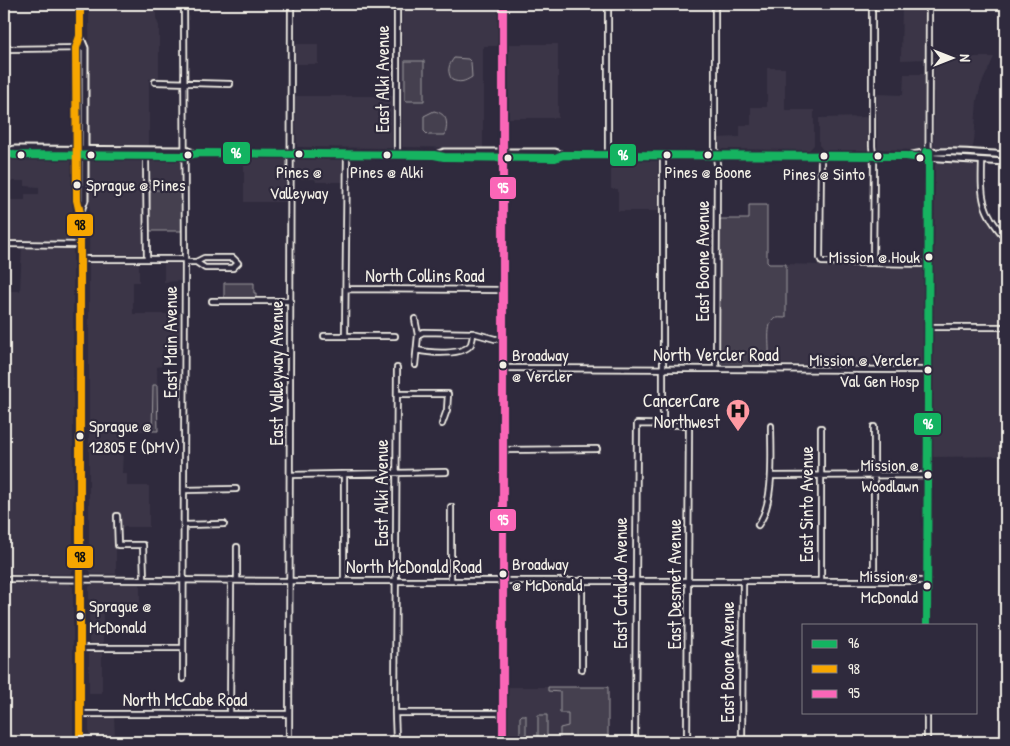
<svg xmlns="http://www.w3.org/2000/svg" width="1010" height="746" font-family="'Patrick Hand',sans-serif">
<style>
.built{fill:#3b3647}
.green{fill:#454050;stroke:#9c989c}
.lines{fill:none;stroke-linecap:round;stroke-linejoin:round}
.minor-casing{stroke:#f4f1e8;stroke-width:8}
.major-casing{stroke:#f4f1e8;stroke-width:9}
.highway-casing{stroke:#f4f1e8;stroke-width:10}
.minor{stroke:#2f2a3d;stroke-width:4.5}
.major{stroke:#2f2a3d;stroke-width:5}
.highway{stroke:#2f2a3d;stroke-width:6}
.bus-1-casing{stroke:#2f2a3d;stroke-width:11}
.bus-2-casing{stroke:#2f2a3d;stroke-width:11}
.bus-3-casing{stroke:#2f2a3d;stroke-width:11}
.bus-1{stroke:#13b361;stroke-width:8}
.bus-2{stroke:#f7a600;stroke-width:8}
.bus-3{stroke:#fa66b7;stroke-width:8}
.bus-dot{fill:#f4f1e8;stroke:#2f2a3d;stroke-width:2}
.labels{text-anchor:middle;stroke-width:4.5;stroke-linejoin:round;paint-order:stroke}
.bus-label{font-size:17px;fill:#f4f1e8;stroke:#2f2a3d;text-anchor:start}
.street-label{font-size:18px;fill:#f4f1e8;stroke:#2f2a3d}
.poi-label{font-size:18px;fill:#f4f1e8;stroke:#2f2a3d;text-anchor:end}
.line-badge{stroke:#2f2a3d;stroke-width:2}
.badge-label{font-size:14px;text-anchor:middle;font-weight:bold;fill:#fff}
.pale-badge-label{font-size:14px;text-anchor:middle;font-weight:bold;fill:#111}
</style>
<rect width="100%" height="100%" fill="#2f2a3d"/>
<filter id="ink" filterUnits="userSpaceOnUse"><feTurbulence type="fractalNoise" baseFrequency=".02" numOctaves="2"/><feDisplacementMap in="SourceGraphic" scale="10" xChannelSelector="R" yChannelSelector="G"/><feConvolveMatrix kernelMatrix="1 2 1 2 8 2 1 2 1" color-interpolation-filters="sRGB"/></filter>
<g filter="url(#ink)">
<path class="built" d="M89,4H156V18L159,26V78L149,79V147L92,146L90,143Z
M402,4H500V46H483V148L402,147Z
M902,4H926V59L901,60Z
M293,44H318V64H293Z
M509,44H558V118H509Z
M934,57H994L981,85L977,100L974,142L972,150L939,149H936L934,145Z
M767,68H785V110H814V145L809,150L721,149L717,138L740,137V125H751V107H767Z
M904,74H925L924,146L920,150L878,149L876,94L903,95Z
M293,96H393V146L392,148L297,147L295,102Z
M869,117V148L867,150H823L819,145V118Z
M12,157L70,158L72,159L73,239L70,242H13L8,240L7,200H25V194H39V187L25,186V181H7L9,159Z
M93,158H141L144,161L146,181L145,254L142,258L92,257L89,256L90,161Z
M153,158L181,159V190H151V160Z
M244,159H287L289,202H244Z
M297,159L343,160V182H316L315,179H294L295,161Z
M611,161H658L659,211H618V189H611Z
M938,161L976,162L979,164L980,167L983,204L986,214L992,224L1006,241V456L932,457L935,165Z
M22,246L69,247L73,250V570L70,574H4V291H20Z
M94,261H139V282H133V314H181L183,350H162V366L157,367L158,431H124L122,473H127V486H149V527H120V518H116V574H92L89,570V262Z
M164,261H181V281L164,282Z
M786,264L924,268L923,365L769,364V326L772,320L776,318L786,317Z
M4,584H69L73,587V742H4Z
M93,584H140V609H103V644H90L89,641V587Z
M102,650V693H89V653L91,651Z
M1006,673V742H996L1004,688Z
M507,687H608V742H507Z
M114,715L115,740H119V742H89V717Z"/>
<path class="green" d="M454,58L468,59L471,62L472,77C464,82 460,83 452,80C447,71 448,66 454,58Z
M405,61H424V101H405Z
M434,111C448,114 448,123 445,135H428L424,131V116Z
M151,190H181L183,201L184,231H151L149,230L150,193Z
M749,205H767V262L769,264H786V318C782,318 777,317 774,319C764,325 772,355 768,366H722L718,363L719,221L721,219H749Z
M204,260H232L235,263L232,266H204L201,263Z
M224,283H254V293H256V299H224Z
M153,385H157L158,431H152Z
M548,687H608V742H560V728L568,726V713H560V692L548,691Z
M522,715H526V742H520V717Z
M538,715H547V742H538Z"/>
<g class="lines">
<defs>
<path id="minor" d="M5,4V244L80,245
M715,4V148L717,164L716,369
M872,4V146L874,164L873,263
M5,49L85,48
M155,82L230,84
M397,154V4
M608,155V4
M146,156L147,259
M821,156L820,258L822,262L928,264
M982,161C981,198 981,210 1006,239
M80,259H185
M185,262H196L204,258H233L238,263L233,268H205L196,262
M346,289L503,290
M212,301H291
M415,319L418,335L415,365
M928,327H1001
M345,335L347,154
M418,335L423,332L473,333L495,339H503
M324,336H395
M417,350C429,353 464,356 471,344C472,341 473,336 473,333
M397,368L395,713L396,739L399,742
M503,368L928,370
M397,394H448L447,410L442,424
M663,425V156
M874,427V581
M821,428V581
M503,450L597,449
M344,474V581
M290,475L446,472
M771,476L927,475
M184,490L236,489
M117,516L118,545H143L144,580
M184,525L224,524
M758,525C775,503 771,453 771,426
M237,547V580
M4,579L290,581H927
M451,580V507
M582,580V669
M927,625L929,4
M80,648H183
M183,679L185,262L184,4
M395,713H503
M80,714H289
M230,714L231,580
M289,742L291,4
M635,742L637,424L689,425L687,742
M742,742L743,581
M927,742V712"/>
<path id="major" d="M80,36L85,48V200L80,213
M5,152L14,149L185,150L194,153
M6,152L14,155H30L185,156L197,153L434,155L444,157L555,158L563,155L906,156L1006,162
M435,155L444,152H555L563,155
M912,155C943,149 974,153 1006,155
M80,742V213L77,200L76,48L80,36V4
M503,742V4"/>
<path id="highway" d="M1006,150L1005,162L1006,167"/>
</defs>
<use href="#minor" class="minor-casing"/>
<use href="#major" class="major-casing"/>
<use href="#highway" class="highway-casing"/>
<use href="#minor" class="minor"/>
<use href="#major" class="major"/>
<use href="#highway" class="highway"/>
<defs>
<path id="bus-1" d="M6,152L14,155L185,156L197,153L434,155L444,157L555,158L563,155L906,156L929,159
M926,152H929L927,625"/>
<path id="bus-2" d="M80,4V36L76,48L77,200L80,213V742"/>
<path id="bus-3" d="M503,4V742"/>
</defs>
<use href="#bus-1" class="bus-1-casing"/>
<use href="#bus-2" class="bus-2-casing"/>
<use href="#bus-3" class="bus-3-casing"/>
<use href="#bus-1" class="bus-1"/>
<use href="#bus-2" class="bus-2"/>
<use href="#bus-3" class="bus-3"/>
</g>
</g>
<defs>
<symbol id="hospital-pin" viewBox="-11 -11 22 30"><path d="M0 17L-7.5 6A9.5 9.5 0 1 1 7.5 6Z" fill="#ff9aa2" stroke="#2f2a3d"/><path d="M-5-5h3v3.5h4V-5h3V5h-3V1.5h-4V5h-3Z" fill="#111"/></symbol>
</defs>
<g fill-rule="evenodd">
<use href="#hospital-pin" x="724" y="397" width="28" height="38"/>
</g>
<g class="bus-dot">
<circle cx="299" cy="154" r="4.5"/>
<circle cx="21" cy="155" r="4.5"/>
<circle cx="91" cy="155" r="4.5"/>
<circle cx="188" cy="155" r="4.5"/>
<circle cx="387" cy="155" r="4.5"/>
<circle cx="667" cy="155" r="4.5"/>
<circle cx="708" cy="155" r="4.5"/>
<circle cx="824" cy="156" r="4.5"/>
<circle cx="878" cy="156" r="4.5"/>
<circle cx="508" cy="158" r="4.5"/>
<circle cx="920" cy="158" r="4.5"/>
<circle cx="77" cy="185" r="4.5"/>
<circle cx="929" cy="257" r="4.5"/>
<circle cx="503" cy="365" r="4.5"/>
<circle cx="928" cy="370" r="4.5"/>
<circle cx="80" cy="436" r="4.5"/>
<circle cx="928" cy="475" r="4.5"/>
<circle cx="503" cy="574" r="4.5"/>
<circle cx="927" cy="586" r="4.5"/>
<circle cx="80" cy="616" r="4.5"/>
</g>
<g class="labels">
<g class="bus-label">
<text x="299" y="178" text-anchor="middle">Pines @<tspan x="299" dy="21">Valleyway</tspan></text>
<text x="387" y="178" text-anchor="middle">Pines @ Alki</text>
<text x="708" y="178" text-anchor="middle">Pines @ Boone</text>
<text x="824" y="180" text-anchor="middle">Pines @ Sinto</text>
<text x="86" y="191">Sprague @ Pines</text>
<text x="920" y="263" text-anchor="end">Mission @ Houk</text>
<text x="512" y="361">Broadway<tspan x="512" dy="21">@ Vercler</tspan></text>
<text x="919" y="366" text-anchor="end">Mission @ Vercler<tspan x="919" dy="21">Val Gen Hosp</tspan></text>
<text x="89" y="432">Sprague @<tspan x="89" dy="21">12805 E (DMV)</tspan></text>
<text x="919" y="471" text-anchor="end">Mission @<tspan x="919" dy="21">Woodlawn</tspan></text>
<text x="512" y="570">Broadway<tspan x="512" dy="21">@ McDonald</tspan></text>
<text x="918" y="582" text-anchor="end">Mission @<tspan x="918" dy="21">McDonald</tspan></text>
<text x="89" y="612">Sprague @<tspan x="89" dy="21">McDonald</tspan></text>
</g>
<g class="street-label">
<text transform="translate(383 79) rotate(-90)" y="6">East Alki Avenue</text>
<text transform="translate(703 261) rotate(-90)" y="6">East Boone Avenue</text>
<text x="425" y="282">North Collins Road</text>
<text transform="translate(171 342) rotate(-90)" y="6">East Main Avenue</text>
<text x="716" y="361">North Vercler Road</text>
<text transform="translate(277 373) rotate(-90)" y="6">East Valleyway Avenue</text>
<text transform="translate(382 493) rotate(-90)" y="6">East Alki Avenue</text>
<text transform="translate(807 504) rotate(-90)" y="6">East Sinto Avenue</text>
<text x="414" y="573">North McDonald Road</text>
<text transform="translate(621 583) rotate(-90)" y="6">East Cataldo Avenue</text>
<text transform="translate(675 584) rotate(-90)" y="6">East Desmet Avenue</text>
<text transform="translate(728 662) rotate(-90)" y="6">East Boone Avenue</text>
<text x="185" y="706">North McCabe Road</text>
</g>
<g class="poi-label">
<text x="720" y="407">CancerCare<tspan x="720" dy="21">Northwest</tspan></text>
</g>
</g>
<g class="line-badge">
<rect x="222" y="141" width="29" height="24" rx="5" fill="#13b361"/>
<rect x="609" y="143" width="28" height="24" rx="5" fill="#13b361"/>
<rect x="489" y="176" width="28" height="24" rx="5" fill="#fa66b7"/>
<rect x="66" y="213" width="28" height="24" rx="5" fill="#f7a600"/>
<rect x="913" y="412" width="29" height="24" rx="5" fill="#13b361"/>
<rect x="489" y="508" width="28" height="24" rx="5" fill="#fa66b7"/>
<rect x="66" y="545" width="28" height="24" rx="5" fill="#f7a600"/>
</g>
<g class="badge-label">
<text x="236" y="158">96</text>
<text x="623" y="160">96</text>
<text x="503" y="193">95</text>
<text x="928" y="429">96</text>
<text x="503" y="525">95</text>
</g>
<g class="pale-badge-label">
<text x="80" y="230">98</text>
<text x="80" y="562">98</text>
</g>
<rect width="1010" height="746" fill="none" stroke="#2f2a3d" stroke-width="20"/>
<rect x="10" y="10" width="990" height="726" fill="none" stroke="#f4f1e8" stroke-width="2" filter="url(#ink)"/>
<rect x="802" y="624" width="175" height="90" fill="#2f2a3d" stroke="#7e7a81"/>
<rect x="812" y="640" width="25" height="8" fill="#13b361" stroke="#7e7a81"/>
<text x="848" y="648" font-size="15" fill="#f4f1e8">96</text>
<rect x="812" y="665" width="25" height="8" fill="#f7a600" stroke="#7e7a81"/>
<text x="848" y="674" font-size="15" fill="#f4f1e8">98</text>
<rect x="812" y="690" width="25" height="8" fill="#fa66b7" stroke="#7e7a81"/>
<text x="848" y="698" font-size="15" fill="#f4f1e8">95</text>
<g transform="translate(952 58) rotate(90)" stroke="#2f2a3d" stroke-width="4" paint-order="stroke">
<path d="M0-4L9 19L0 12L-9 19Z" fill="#f4f1e8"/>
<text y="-8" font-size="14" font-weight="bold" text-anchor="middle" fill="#f4f1e8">N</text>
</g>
</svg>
